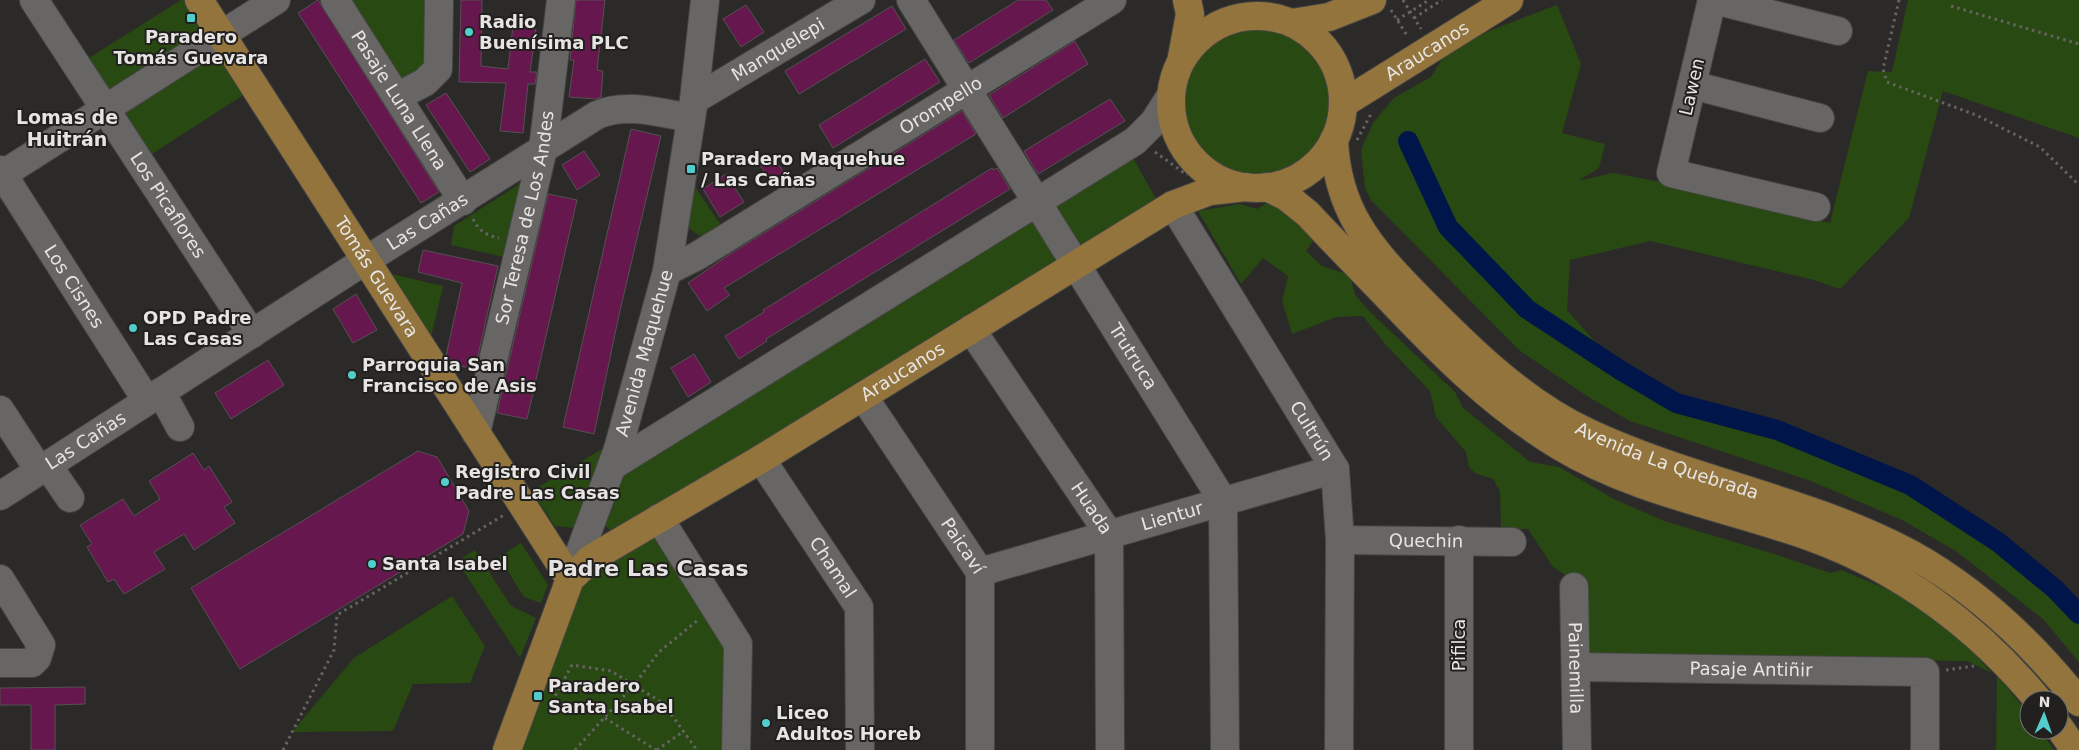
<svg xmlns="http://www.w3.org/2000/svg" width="2079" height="750" font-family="'DejaVu Sans',sans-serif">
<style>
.green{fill:#284911}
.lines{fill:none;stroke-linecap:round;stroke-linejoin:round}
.canal{stroke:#001549;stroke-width:20}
.building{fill:#66184e;stroke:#545153}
.minor-casing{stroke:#464544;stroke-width:30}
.major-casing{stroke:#464544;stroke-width:30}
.path{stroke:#666463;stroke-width:3;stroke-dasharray:2.5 4;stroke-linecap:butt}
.minor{stroke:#686664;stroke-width:28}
.major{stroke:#93743d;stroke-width:28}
.poi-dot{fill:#53cdcb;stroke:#22201f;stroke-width:2}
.labels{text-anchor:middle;stroke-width:4;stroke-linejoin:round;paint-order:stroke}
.poi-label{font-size:18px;font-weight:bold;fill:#e6e5e4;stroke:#22201f;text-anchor:start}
.street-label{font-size:18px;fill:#e6e5e4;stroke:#22201f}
.neighbourhood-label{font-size:19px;font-weight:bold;fill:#e6e4e2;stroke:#22201f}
.district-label{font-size:22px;font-weight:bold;fill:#e6e4e2;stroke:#22201f}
</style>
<rect width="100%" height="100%" fill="#2c2a28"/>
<path class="green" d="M181,0H186L211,38L108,105L81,63Z
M343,0H431L432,68L400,88Z
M1908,0H2079V138L1943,91L1909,218L1840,289L1814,280L1650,241L1570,260L1567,310L1620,370L1676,403L1777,430L1910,485L1998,542L2055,589L2079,614V662L2043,619L1956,551L1902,520L1811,481L1630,421L1587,396L1519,350L1371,200L1365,188L1361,150L1373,123L1394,98L1431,77L1443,58L1455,44L1557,5L1581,64L1562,133L1605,144L1599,168L1578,181L1613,173L1661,182L1830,223L1868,71L1892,72Z
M1179 102a78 78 0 1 1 156 0a78 78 0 1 1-156 0Z
M216,47L245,94L144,159L114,113Z
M1132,156L1156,199L615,534L597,519L611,476Z
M521,183L504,257L451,245L454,226Z
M695,187L720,224L702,237L688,228Z
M1270,201L1318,234L1306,251L1322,266L1349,275L1356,296L1370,312L1455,392L1463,408L1530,462L1559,467L1614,499L1664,521L1771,553L1830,573L1841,570L1918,602L1955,633L1992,673L1967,661L1587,656L1586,589L1553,567L1528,529H1501L1500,491L1493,479L1475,473L1469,467L1466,452L1436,417L1430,391L1386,345L1363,316L1336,317L1292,334L1282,301L1288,276L1263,258L1241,284L1198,211L1240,204L1257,209Z
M387,273L443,286L430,341Z
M602,449L582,521L576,528L555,526L532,491Z
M656,531L727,645V750H521L554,664L582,581Z
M521,543L548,585L541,603L524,597L499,557Z
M475,550L511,606L536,618L520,658L457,561Z
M452,596L485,646L470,683L413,684L393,731L292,732L354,658Z
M1997,676L2029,714V730H2040L2054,750H1996Z"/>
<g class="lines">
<path class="canal" d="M1408,141L1448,227L1527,309L1620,370L1676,403L1777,430L1910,485L1998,542L2055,589L2079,614"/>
</g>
<path class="building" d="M318,0L439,192L421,203L298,13Z
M461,0H482L481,66L508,69L513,26L536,29L530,72H537L535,84H528L523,133L500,131L506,83L459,82Z
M576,0H605L597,70L603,71L601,97L596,99L569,97L574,60H570Z
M1018,0H1046L1053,10L969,63L954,40Z
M746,5L764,32L741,47L723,19Z
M892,6L906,29L799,94L785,71Z
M1075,41L1088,64L1003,118L989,95Z
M925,59L940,82L833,148L819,125Z
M446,93L490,159L470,172L426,105Z
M1110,99L1125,121L1038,174L1024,151Z
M962,111L976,134L724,288L730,295L707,311L688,283L730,254Z
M631,129L661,136L619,315L594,434L563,427Z
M584,151L600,175L577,190L562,165Z
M772,155L787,177L773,186L759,163Z
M992,168L993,170L997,168L1010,189L766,339L767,341L739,359L725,336L764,312L763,310Z
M726,174L744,202L720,217L703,189Z
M548,194L577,200L527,419L497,413Z
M423,250L498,266L475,369L451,364L446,356L462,283L418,272Z
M356,294L377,330L353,343L333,309Z
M694,354L711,382L688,397L671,368Z
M268,360L284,385L231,419L215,393Z
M418,451L437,457L469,511L463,534L240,669L191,588Z
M193,453L204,470L209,466L232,502L224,507L235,523L194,550L184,534L154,552L165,569L124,594L114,579L108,582L87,547L92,544L80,525L123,499L134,516L160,499L149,481Z
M85,687V704L55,705V750H31V705H0V688Z"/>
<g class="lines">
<defs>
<g id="minor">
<path id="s1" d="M34,0L252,334"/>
<path id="s2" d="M335,0L463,201"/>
<path id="s3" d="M911,0L1223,501L1225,750"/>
<path d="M1712,0L1671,173L1816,207"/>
<path d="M1714,0L1838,31"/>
<path d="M1692,85L1820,118"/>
<path d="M397,97L425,82L438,69L439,0"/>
<path id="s4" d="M694,100L861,0"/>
<path id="s5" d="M0,170L147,401"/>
<path d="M0,176L276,0"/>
<path id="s6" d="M1173,205L1335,469L1340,540L1339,750"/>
<path id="s7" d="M667,271L697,256L1112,0"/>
<path id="s8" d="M971,329L1109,534L1110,750"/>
<path d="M161,392L180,427"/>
<path id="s9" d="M863,396L980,572V750"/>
<path d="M0,410L39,470"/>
<path id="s10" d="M476,433L543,149L561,0"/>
<path id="s11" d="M761,459L859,607L860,750"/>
<path d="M48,466L70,498"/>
<path d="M612,466L1135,141L1154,122L1170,97"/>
<path id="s12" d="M0,496L352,269L597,115C625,102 661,113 691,118"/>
<path d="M659,518L738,644L736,750"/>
<path id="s13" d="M1340,540L1512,542"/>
<path d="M1459,540V750"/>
<path id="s14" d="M980,572L1335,469"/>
<path d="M0,579L41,645L37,658L32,663H0"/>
<path id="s15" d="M570,579L618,449L667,271L694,100L705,0"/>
<path id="s16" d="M1574,587L1577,750"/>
<path id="s17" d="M1577,667L1925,672V750"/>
</g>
<g id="major">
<path id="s18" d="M199,0L570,579"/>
<circle cx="1257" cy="102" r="86"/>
<path d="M1292,23L1329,17L1372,0"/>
<path d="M1182,57L1190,14L1187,0"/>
<path id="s19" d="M1344,103L1509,0"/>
<path id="s20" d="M1334,140C1337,210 1369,247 1416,295C1468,348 1523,403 1591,434C1695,482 1810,500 1911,554C1976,590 2033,644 2079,702"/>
<path d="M1267,187L1287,197L1308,214C1334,242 1360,268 1386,295C1440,352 1491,404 1558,445C1635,492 1727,507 1811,537C1900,569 1978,627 2038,700"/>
<path d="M2059,727L2075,750"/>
<path id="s21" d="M507,750L570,579L592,558L761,459L1173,205L1210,191L1246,187"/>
</g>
</defs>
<use href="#minor" class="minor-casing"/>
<use href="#major" class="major-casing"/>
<path class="path" d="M1403,0L1421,29
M1899,0L1883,69L1887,82L1976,115L2040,147L2079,185
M1951,6L2079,44
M1391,10L1408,37
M1414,18L1442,0
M1397,20L1429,0
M1357,140L1371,114
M1155,152L1187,175
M473,219C478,230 487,236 499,238
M1946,670L1974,666
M549,707L572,665L611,671L663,703L697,750
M605,718L656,750
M283,750L334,650L337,615L504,515
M575,750L634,685L659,652L698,620
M657,750L684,731"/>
<use href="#minor" class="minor"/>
<use href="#major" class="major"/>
</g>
<g class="poi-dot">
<rect x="186" y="13" width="10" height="10" rx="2.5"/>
<circle cx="469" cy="32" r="5"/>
<rect x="686" y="164" width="10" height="10" rx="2.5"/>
<circle cx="133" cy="328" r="5"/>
<circle cx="352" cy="375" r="5"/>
<circle cx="445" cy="482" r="5"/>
<circle cx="372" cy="564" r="5"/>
<rect x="533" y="691" width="10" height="10" rx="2.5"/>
<circle cx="766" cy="723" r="5"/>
</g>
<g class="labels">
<g class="poi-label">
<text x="479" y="28">Radio<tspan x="479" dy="21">Buenísima PLC</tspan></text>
<text x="191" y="43" text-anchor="middle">Paradero<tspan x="191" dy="21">Tomás Guevara</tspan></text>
<text x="701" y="165">Paradero Maquehue<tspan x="701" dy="21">/ Las Cañas</tspan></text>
<text x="143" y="324">OPD Padre<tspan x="143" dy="21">Las Casas</tspan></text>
<text x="362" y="371">Parroquia San<tspan x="362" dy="21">Francisco de Asis</tspan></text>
<text x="455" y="478">Registro Civil<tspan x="455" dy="21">Padre Las Casas</tspan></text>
<text x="382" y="570">Santa Isabel</text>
<text x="548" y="692">Paradero<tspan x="548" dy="21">Santa Isabel</tspan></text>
<text x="776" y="719">Liceo<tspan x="776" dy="21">Adultos Horeb</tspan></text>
</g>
<g class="street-label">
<text dy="6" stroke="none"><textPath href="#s4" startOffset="98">Manquelepi</textPath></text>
<text dy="6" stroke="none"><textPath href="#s19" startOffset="98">Araucanos</textPath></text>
<text transform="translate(1692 87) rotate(-77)" y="6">Lawen</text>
<text dy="6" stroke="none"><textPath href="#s2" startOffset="119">Pasaje Luna Llena</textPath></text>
<text dy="6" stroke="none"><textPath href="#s7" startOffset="320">Orompello</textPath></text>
<text dy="6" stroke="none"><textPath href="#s1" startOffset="245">Los Picaflores</textPath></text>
<text dy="6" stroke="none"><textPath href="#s10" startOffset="221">Sor Teresa de Los Andes</textPath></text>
<text dy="6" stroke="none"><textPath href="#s12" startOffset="508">Las Cañas</textPath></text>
<text dy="6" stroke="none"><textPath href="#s18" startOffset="329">Tomás Guevara</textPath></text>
<text dy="6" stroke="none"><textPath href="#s5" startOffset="138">Los Cisnes</textPath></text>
<text dy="6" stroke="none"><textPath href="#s15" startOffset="238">Avenida Maquehue</textPath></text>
<text dy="6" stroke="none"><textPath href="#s3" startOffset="420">Trutruca</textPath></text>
<text dy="6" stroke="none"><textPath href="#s21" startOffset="575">Araucanos</textPath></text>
<text dy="6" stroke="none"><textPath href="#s6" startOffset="265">Cultrún</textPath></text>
<text dy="6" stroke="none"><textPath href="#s12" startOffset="102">Las Cañas</textPath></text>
<text dy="6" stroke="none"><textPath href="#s20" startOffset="486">Avenida La Quebrada</textPath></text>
<text dy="6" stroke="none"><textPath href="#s8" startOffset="216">Huada</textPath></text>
<text dy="6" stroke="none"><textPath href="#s14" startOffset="200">Lientur</textPath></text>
<text dy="6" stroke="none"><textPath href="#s13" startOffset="86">Quechin</textPath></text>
<text dy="6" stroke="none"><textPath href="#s9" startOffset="180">Paicaví</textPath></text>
<text dy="6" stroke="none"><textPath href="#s11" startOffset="130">Chamal</textPath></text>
<text transform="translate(1459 645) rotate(-90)" y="6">Pifilca</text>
<text dy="6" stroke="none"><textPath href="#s16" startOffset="81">Painemilla</textPath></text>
<text dy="6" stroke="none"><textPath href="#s17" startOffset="174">Pasaje Antiñir</textPath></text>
</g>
<g class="neighbourhood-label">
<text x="67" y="124">Lomas de<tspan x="67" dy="22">Huitrán</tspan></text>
</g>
<g class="district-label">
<text x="648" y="576">Padre Las Casas</text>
</g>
</g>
<g transform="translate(2044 715) rotate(2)"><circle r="24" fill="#22201f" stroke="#706f6e"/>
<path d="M0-4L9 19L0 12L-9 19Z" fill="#53cdcb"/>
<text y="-8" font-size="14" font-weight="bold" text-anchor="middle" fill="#e6e5e4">N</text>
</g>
</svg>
